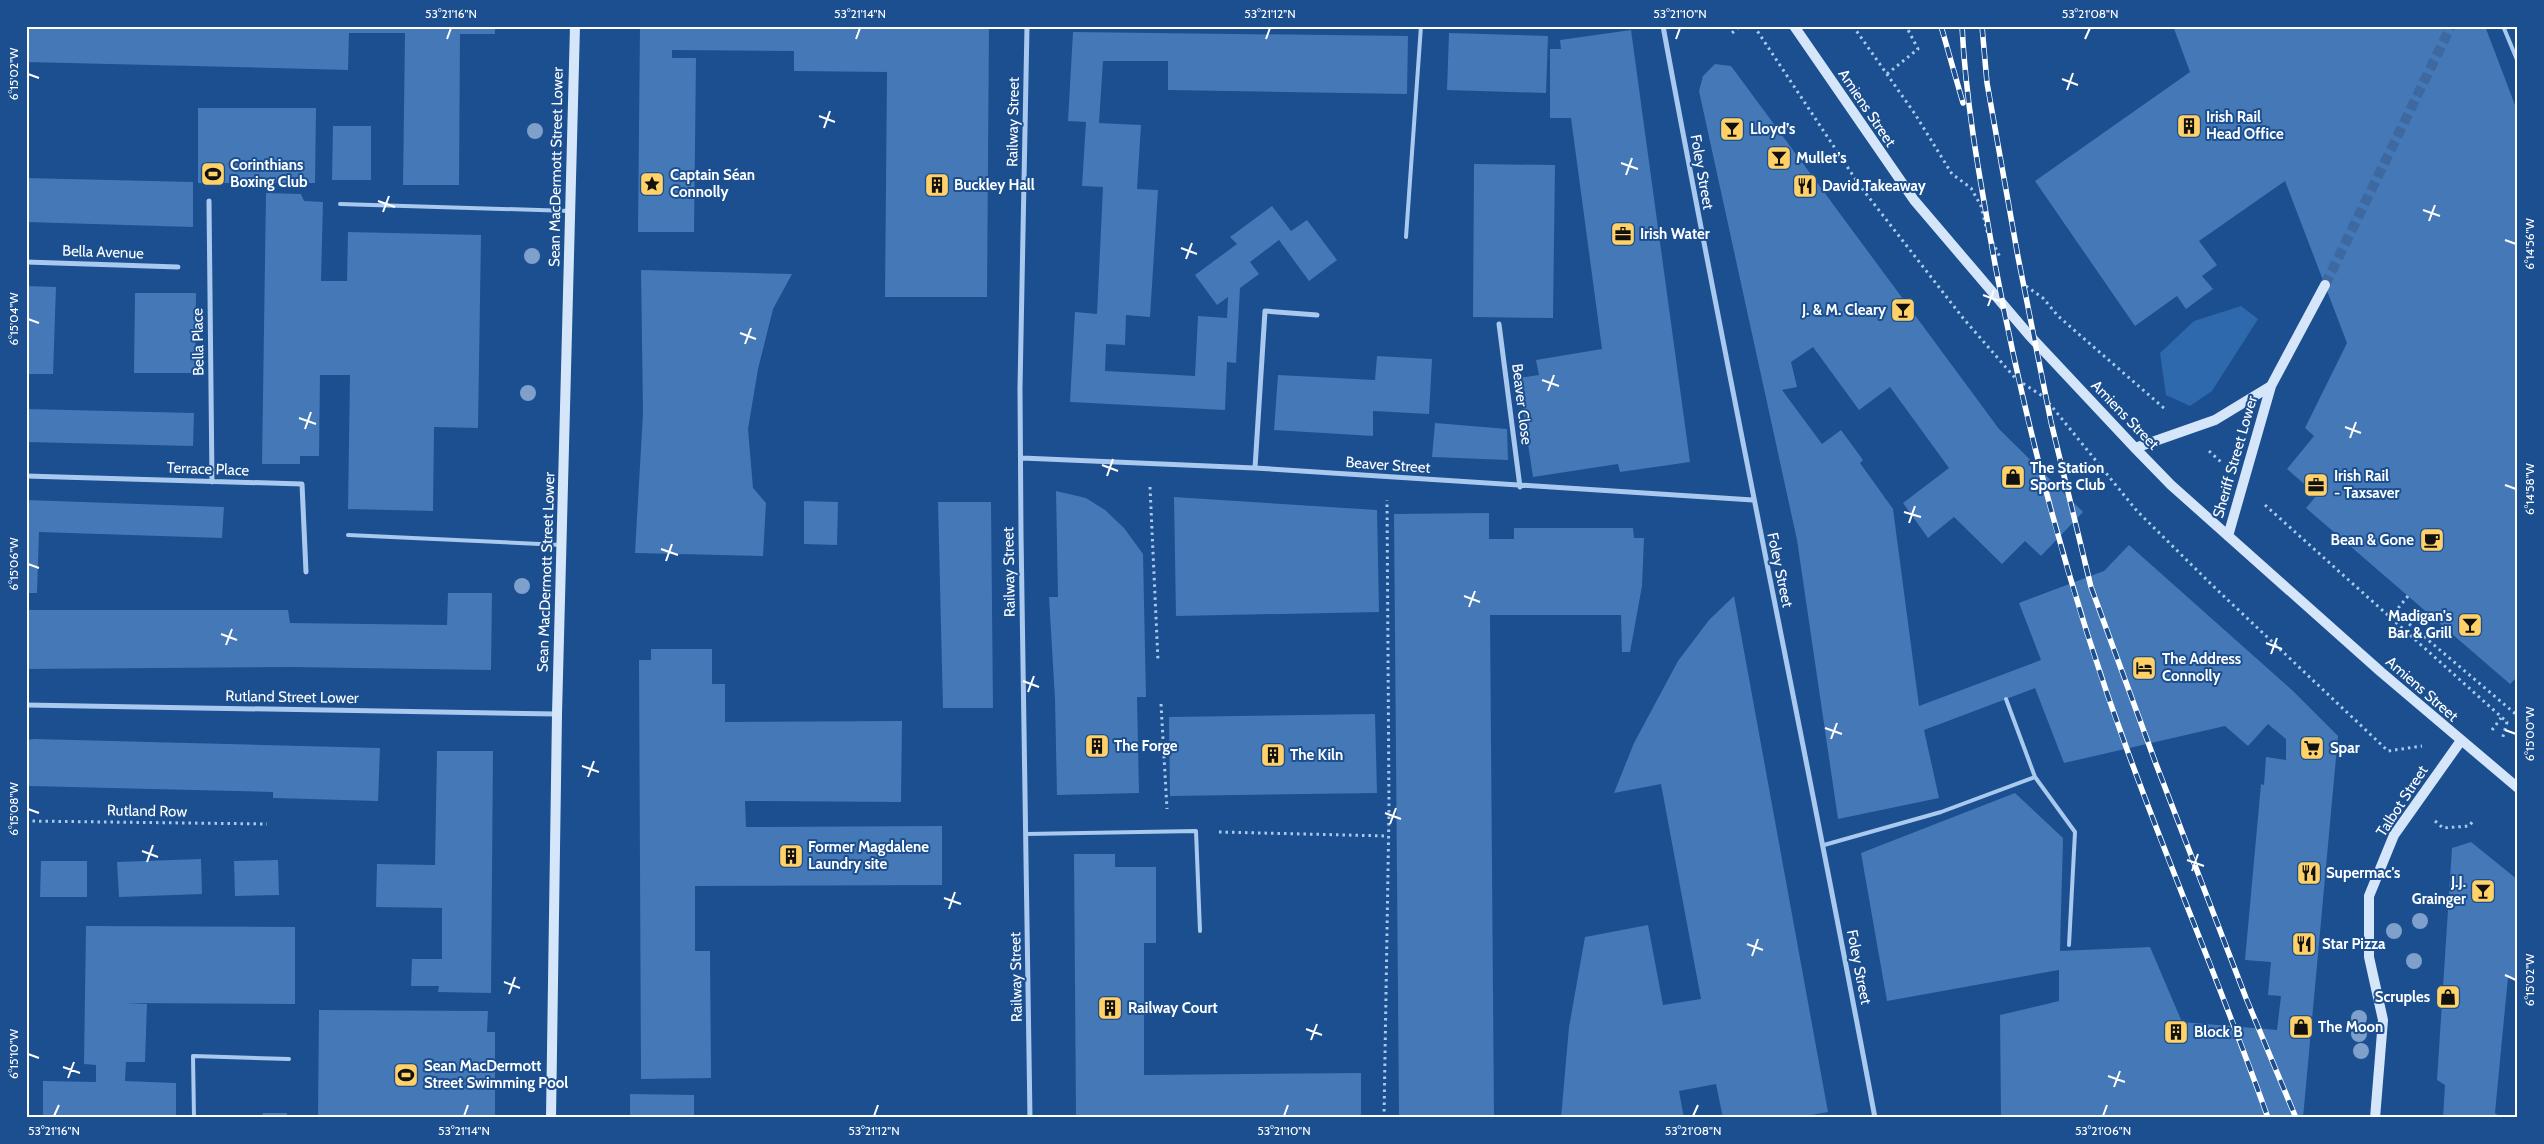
<svg xmlns="http://www.w3.org/2000/svg" width="2544" height="1144" font-family="Cabin,sans-serif">
<style>
.green{fill:#2e69ad}
.building{fill:#4478b7}
.lines{fill:none;stroke-linecap:round;stroke-linejoin:round}
.secondary-tunnel{stroke:#3d69a0;stroke-width:10;stroke-dasharray:10 5;stroke-linecap:butt}
.path{stroke:#a9c9ee;stroke-width:3;stroke-dasharray:2.5 4;stroke-linecap:butt}
.lane{stroke:#a9c9ee;stroke-width:4}
.street{stroke:#a9c9ee;stroke-width:5}
.secondary{stroke:#d6e6fa;stroke-width:10}
.rail-casing{stroke:#fff;stroke-width:5.5}
.rail{stroke:#1b4f8f;stroke-width:4;stroke-dasharray:11;stroke-linecap:butt}
.tree{fill:#7ea0ca}
.ticks{fill:none;stroke:#fff;stroke-width:2}
.labels{text-anchor:middle;stroke-width:4;stroke-linejoin:round;paint-order:stroke}
.street-label{font-size:15px;fill:#fff;stroke:#1b4f8f}
.poi-label{font-size:15px;font-weight:bold;fill:#fff;stroke:#1b4f8f;text-anchor:start}
.neatline{fill:none;stroke:#fff;stroke-width:2}
.ticks-label{font-size:12px;text-anchor:middle;fill:#fff}
</style>
<rect width="100%" height="100%" fill="#1b4f8f"/>
<path class="green" d="M2241,306L2258,319L2212,391L2190,406L2166,395L2160,353L2194,321Z"/>
<path class="building" d="M26,26H495V34H460L459,185H403L405,33H349L348,70L313,69L26,62Z
M640,26H989L987,297H885L887,72L794,71V51L672,50V58H696L694,232H638Z
M2173,26H2485L2518,113V682L2515,679L2510,684L2306,508L2317,495L2287,469L2314,436L2305,428L2347,343L2285,181L2199,241L2217,265L2202,276L2213,289L2186,309L2177,296L2135,326L2035,181L2190,72Z
M1631,30L1690,462L1620,472L1618,464L1533,477L1518,378L1539,375L1536,360L1602,349L1571,118H1550V49H1561L1560,40Z
M1073,32L1408,36L1407,94L1168,90V61H1103L1099,123L1141,125L1137,189L1158,190L1150,317L1126,315L1125,345L1106,344L1105,371L1195,376L1198,316L1227,318L1228,297L1217,305L1195,275L1237,244L1230,237L1272,206L1291,231L1307,220L1337,260L1309,281L1279,240L1250,262L1259,274L1240,288L1236,363L1227,362L1225,410L1070,402L1075,312L1097,314L1103,187L1082,186L1086,122L1068,121Z
M1449,33L1548,36L1546,93L1447,90Z
M1715,64L1731,66L1999,429L2083,512L2041,556L2025,541L2002,564L1954,517L1928,538L1903,503L1949,468L1890,387L1859,410L1813,347L1791,362L1797,387L1782,390L1822,444L1841,430L1863,460L1860,463L1893,509L1919,706L2041,660L2019,603L2104,571L2129,545L2293,691L2338,736L2303,1118H2001L2000,1015L2059,1001V970L1887,1001L1861,853L2015,793L2063,838L2060,951L2150,947L2182,1022L2277,1030L2281,996L2268,995L2271,962L2245,960L2261,784L2264,785L2266,757L2286,760V739L2268,724L2248,746L2225,726L2064,763L2035,688L1924,730L1939,798L1838,819L1797,540L1699,91L1703,76Z
M198,108H316L315,183H198Z
M333,126H371V180H332Z
M1474,164L1555,165L1553,318L1473,317Z
M26,178L193,182V227L26,222Z
M266,193L301,194L304,201L323,202L321,281H347L348,232L481,235L478,428L434,427L433,511L348,509L350,375H320L319,456H300V464H262Z
M641,270L792,274L773,309L758,369L748,429L753,488L766,503L763,556L635,553L643,413Z
M26,286L56,287L53,374H26Z
M135,293H196L195,373H134Z
M1377,356L1432,359L1429,414L1373,411V436L1274,430L1278,375L1375,380Z
M26,409L194,413L193,446L26,442Z
M1435,423L1507,429L1508,460L1432,457Z
M1056,491L1086,498L1105,510L1124,528L1143,554L1146,697H1137L1139,793L1057,795L1055,699L1049,597H1058Z
M1174,497L1377,510L1379,612L1176,616Z
M26,500L224,507L222,538L39,532L37,593H26Z
M804,501L838,502L837,545L804,544Z
M938,502H991L993,708H943Z
M1489,513V539H1514V528H1633L1634,538H1644L1642,586L1630,652H1622L1621,615H1490L1494,1118H1399L1394,514Z
M448,593H492L491,670L290,667L26,669V610H288L290,623L447,625Z
M1734,596L1828,1112L1795,1118H1723L1716,1084L1679,1091L1684,1118H1561L1569,1027L1585,937L1648,925L1663,1005L1701,999L1661,784L1614,793L1634,743L1678,661L1709,620Z
M651,649H712V684H725V722L902,721L901,802L745,801L746,827L942,826V885L695,886V951H710L711,1078L641,1079L639,660H651Z
M1375,714L1377,793L1170,796L1169,717Z
M35,739L380,748L378,801L273,798V792L29,786V791H26V740Z
M437,751H493L491,993L438,992L439,986H411L412,959H442V908L376,907L377,864L435,865Z
M2471,842L2518,880V978L2508,977L2495,1113L2502,1118H2443L2445,1085L2437,1080L2452,848Z
M1074,854H1115V867H1156V943H1144V1075L1361,1073V1118H1076Z
M201,859L202,894L119,897L117,862Z
M278,860L279,895L235,896L234,861Z
M41,861H87V897H40Z
M86,926L295,927V1004L124,1003L147,1004L145,1062H126L125,1081L176,1083V1118H43V1081L96,1082V1065L84,1064Z
M319,1010L488,1011L487,1032H495V1118H318Z
M630,1094L694,1095V1118H630Z
M263,1113H287V1118H261Z"/>
<g class="lines">
<path class="secondary-tunnel" d="M2325,285L2451,26"/>
<path class="path" d="M1754,26L1860,186L1963,318L2016,379L2044,397L2137,511L2212,585L2388,751L2422,746
M1853,26L1915,114L1952,174L1971,188L1981,206L1987,231L2000,257
M1732,33L1740,26
M1887,74L1918,49L1906,26
M2026,286L2043,298L2058,316L2165,409
M2209,451L2221,462
M1150,487L1158,661
M2265,505L2507,722L2502,740
M2408,596L2395,612L2518,716
M1161,704L1167,809
M2492,730L2501,718
M26,821L267,824
M2435,821L2443,828L2469,826L2474,820
M1219,832L1388,836
M1384,1118L1389,809L1387,500"/>
<path class="lane" d="M2503,26L2518,62
M340,204L570,211
M1406,237L1421,26
M348,535L561,545
M2006,699L2035,777L2075,832L2069,945
M1026,834L1196,831L1200,931
M1824,845L1941,812L2035,777
M194,1118L193,1056L289,1059"/>
<path class="street" d="M1027,26L1020,388L1021,534L1030,1118
M1663,26C1730,391 1807,753 1875,1118
M209,201L212,482
M26,262L178,267
M1499,324L1520,487
M1022,458L1255,468L1753,500
M1255,468L1265,311L1317,315
M26,476L302,484L306,572
M26,705L557,714"/>
<path class="secondary" d="M1794,26L1914,200L2029,335L2135,448L2171,485L2381,672L2518,788
M2135,448L2215,420L2271,386
M2228,536L2271,386L2325,285
M551,1118L557,714L575,26
M2375,1118L2383,1020L2369,957V896L2394,835L2460,742"/>
<defs>
<path id="rail" d="M1941,26L1963,103
M1962,26C1966,107 1981,185 1995,264C2027,433 2069,593 2129,755C2173,876 2225,996 2268,1118
M1982,26L1987,83L2018,257L2051,422L2091,587L2156,764L2246,998L2296,1118"/>
</defs>
<use href="#rail" class="rail-casing"/>
<use href="#rail" class="rail"/>
</g>
<g class="tree">
<circle cx="535" cy="131" r="8"/>
<circle cx="532" cy="256" r="8"/>
<circle cx="528" cy="393" r="8"/>
<circle cx="522" cy="586" r="8"/>
<circle cx="2420" cy="921" r="8"/>
<circle cx="2394" cy="931" r="8"/>
<circle cx="2414" cy="961" r="8"/>
<circle cx="2359" cy="1018" r="8"/>
<circle cx="2359" cy="1034" r="8"/>
<circle cx="2361" cy="1051" r="8"/>
</g>
<path class="ticks" d="M447,39L451,28M856,39L860,28M1266,39L1270,28M1676,39L1680,28M2085,39L2090,28M28,74L39,78M2062,79L2078,85M2067,90L2073,73M819,116L835,122M824,128L830,111M1621,163L1638,169M1626,175L1632,158M378,201L395,207M2423,210L2440,216M383,212L389,196M2429,221L2435,205M2505,240L2516,244M1181,248L1197,254M1186,259L1192,243M1983,295L1999,301M1988,306L1994,290M28,319L39,323M740,333L756,339M745,344L751,328M1542,380L1559,386M1548,391L1554,375M299,418L316,424M2345,427L2361,433M305,429L311,412M2350,438L2356,422M1102,465L1118,471M1107,476L1113,459M2505,485L2516,489M1904,512L1921,517M1909,523L1915,506M661,549L678,555M666,561L672,544M28,564L39,568M1464,596L1480,602M1469,607L1475,591M221,634L237,640M2266,643L2282,649M226,645L232,629M2271,654L2277,638M1023,681L1039,687M1028,692L1034,676M1825,728L1842,734M2505,730L2516,734M1831,739L1837,723M582,766L599,772M588,777L594,761M28,809L39,813M1385,813L1401,819M1390,824L1396,808M142,851L158,857M2187,860L2204,866M147,862L153,845M2192,871L2198,854M944,898L961,904M949,909L955,892M1747,944L1763,950M1752,956L1758,939M2505,975L2516,980M504,982L520,988M509,994L515,977M1306,1029L1322,1035M1311,1040L1317,1024M28,1054L39,1058M63,1067L80,1073M2108,1076L2125,1082M68,1078L74,1062M2114,1087L2120,1071M54,1116L59,1105M464,1116L468,1105M874,1116L878,1105M1284,1116L1288,1105M1693,1116L1698,1105M2103,1116L2107,1105"/>
<defs>
<symbol id="building-square" viewBox="-11 -11 22 22"><rect x="-9" y="-9" width="18" height="18" rx="4" fill="#ffd166" stroke="#1b4f8f"/><path d="M-4-6H4V6H1V3H-1V6H-4ZM-2.5-4.3h1.7v1.8h-1.7ZM.8-4.3h1.7v1.8H.8ZM-2.5-1h1.7V.8h-1.7ZM.8-1h1.7V.8H.8Z" fill="#111"/></symbol>
<symbol id="bar-square" viewBox="-11 -11 22 22"><rect x="-9" y="-9" width="18" height="18" rx="4" fill="#ffd166" stroke="#1b4f8f"/><path d="M-6-5H6L.8 .8V4.5H3.5V6h-7V4.5H-.8V.8Z" fill="#111"/></symbol>
<symbol id="stadium-square" viewBox="-11 -11 22 22"><rect x="-9" y="-9" width="18" height="18" rx="4" fill="#ffd166" stroke="#1b4f8f"/><path d="M0-5a6.5 5 0 1 0 0 10a6.5 5 0 1 0 0-10ZM-3.5-1.8h7v3.6h-7Z" fill="#111"/></symbol>
<symbol id="sight-square" viewBox="-11 -11 22 22"><rect x="-9" y="-9" width="18" height="18" rx="4" fill="#ffd166" stroke="#1b4f8f"/><path d="M0-6L1.8-2.2L6-1.7L2.9 1.2L3.7 5.4L0 3.3L-3.7 5.4L-2.9 1.2L-6-1.7L-1.8-2.2Z" fill="#111"/></symbol>
<symbol id="restaurant-square" viewBox="-11 -11 22 22"><rect x="-9" y="-9" width="18" height="18" rx="4" fill="#ffd166" stroke="#1b4f8f"/><path d="M-5-6h1v4h1v-4h1v4h1v-4h1v5L-1.5 .5V6h-2V.5L-5-1ZM5-6V6H3V1.5H1.5Q1.5-4 5-6Z" fill="#111"/></symbol>
<symbol id="office-square" viewBox="-11 -11 22 22"><rect x="-9" y="-9" width="18" height="18" rx="4" fill="#ffd166" stroke="#1b4f8f"/><path d="M-6-3h4V-5.5h4V-3h4V5H-6ZM-1-4.5V-3h2v-1.5ZM-6 0V1H6V0Z" fill="#111"/></symbol>
<symbol id="shop-square" viewBox="-11 -11 22 22"><rect x="-9" y="-9" width="18" height="18" rx="4" fill="#ffd166" stroke="#1b4f8f"/><path d="M-5-2.5h2.3a2.7 3.5 0 0 1 5.4 0H5L5.5 6h-11ZM-1.5-2.5h3a1.5 2.3 0 0 0-3 0Z" fill="#111"/></symbol>
<symbol id="cafe-square" viewBox="-11 -11 22 22"><rect x="-9" y="-9" width="18" height="18" rx="4" fill="#ffd166" stroke="#1b4f8f"/><path d="M-5.5-4.5H6V0H3Q3 3.5 0 3.5H-2.5Q-5.5 3.5-5.5 0ZM3-3.2v2h1.7v-2ZM-6 4.5H4V6H-6Z" fill="#111"/></symbol>
<symbol id="hotel-square" viewBox="-11 -11 22 22"><rect x="-9" y="-9" width="18" height="18" rx="4" fill="#ffd166" stroke="#1b4f8f"/><path d="M-6-4.5h1.5V1H6V5H4.5V3h-9V5H-6ZM-4 0a1.8 1.8 0 1 1 3.6 0ZM.5 0V-2.5h3Q6-2.5 6 0Z" fill="#111"/></symbol>
<symbol id="supermarket-square" viewBox="-11 -11 22 22"><rect x="-9" y="-9" width="18" height="18" rx="4" fill="#ffd166" stroke="#1b4f8f"/><path d="M-6-5.5h2.5l.6 2H6L4.5 2H-2.5L-4.4-4H-6ZM-1.5 3.2a1.3 1.3 0 1 0 .1 0ZM3 3.2a1.3 1.3 0 1 0 .1 0Z" fill="#111"/></symbol>
</defs>
<g fill-rule="evenodd">
<use href="#building-square" x="2175" y="112" width="28" height="28"/>
<use href="#bar-square" x="1718" y="115" width="28" height="28"/>
<use href="#bar-square" x="1765" y="144" width="28" height="28"/>
<use href="#stadium-square" x="199" y="160" width="28" height="28"/>
<use href="#sight-square" x="638" y="170" width="28" height="28"/>
<use href="#building-square" x="923" y="171" width="28" height="28"/>
<use href="#restaurant-square" x="1791" y="172" width="28" height="28"/>
<use href="#office-square" x="1609" y="220" width="28" height="28"/>
<use href="#bar-square" x="1889" y="296" width="28" height="28"/>
<use href="#shop-square" x="1999" y="463" width="28" height="28"/>
<use href="#office-square" x="2302" y="471" width="28" height="28"/>
<use href="#cafe-square" x="2418" y="526" width="28" height="28"/>
<use href="#bar-square" x="2456" y="611" width="28" height="28"/>
<use href="#hotel-square" x="2130" y="654" width="28" height="28"/>
<use href="#building-square" x="1083" y="732" width="28" height="28"/>
<use href="#supermarket-square" x="2298" y="734" width="28" height="28"/>
<use href="#building-square" x="1259" y="741" width="28" height="28"/>
<use href="#building-square" x="777" y="842" width="28" height="28"/>
<use href="#restaurant-square" x="2295" y="859" width="28" height="28"/>
<use href="#bar-square" x="2469" y="877" width="28" height="28"/>
<use href="#restaurant-square" x="2290" y="930" width="28" height="28"/>
<use href="#shop-square" x="2434" y="983" width="28" height="28"/>
<use href="#building-square" x="1096" y="994" width="28" height="28"/>
<use href="#shop-square" x="2287" y="1013" width="28" height="28"/>
<use href="#building-square" x="2162" y="1018" width="28" height="28"/>
<use href="#stadium-square" x="392" y="1061" width="28" height="28"/>
</g>
<g class="labels">
<g class="street-label">
<text transform="translate(1867 108) rotate(56)" y="5">Amiens Street</text>
<text transform="translate(1013 122) rotate(-89)" y="5">Railway Street</text>
<text transform="translate(556 167) rotate(-89)" y="5">Sean MacDermott Street Lower</text>
<text transform="translate(1702 172) rotate(80)" y="5">Foley Street</text>
<text transform="translate(103 252) rotate(2)" y="5">Bella Avenue</text>
<text transform="translate(198 342) rotate(-91)" y="5">Bella Place</text>
<text transform="translate(1522 404) rotate(83)" y="5">Beaver Close</text>
<text transform="translate(2125 415) rotate(46)" y="5">Amiens Street</text>
<text transform="translate(2235 457) rotate(-74)" y="5">Sheriff Street Lower</text>
<text transform="translate(1388 465) rotate(4)" y="5">Beaver Street</text>
<text transform="translate(208 469) rotate(2)" y="5">Terrace Place</text>
<text transform="translate(1780 570) rotate(78)" y="5">Foley Street</text>
<text transform="translate(546 572) rotate(-88)" y="5">Sean MacDermott Street Lower</text>
<text transform="translate(1009 572) rotate(-91)" y="5">Railway Street</text>
<text transform="translate(2422 689) rotate(41)" y="5">Amiens Street</text>
<text transform="translate(292 697) rotate(1)" y="5">Rutland Street Lower</text>
<text transform="translate(2402 801) rotate(-57)" y="5">Talbot Street</text>
<text transform="translate(147 811) rotate(1)" y="5">Rutland Row</text>
<text transform="translate(1859 967) rotate(79)" y="5">Foley Street</text>
<text transform="translate(1016 977) rotate(-91)" y="5">Railway Street</text>
</g>
<g class="poi-label">
<text x="2206" y="122">Irish Rail<tspan x="2206" dy="17">Head Office</tspan></text>
<text x="1750" y="134">Lloyd’s</text>
<text x="1796" y="163">Mullet’s</text>
<text x="230" y="170">Corinthians<tspan x="230" dy="17">Boxing Club</tspan></text>
<text x="670" y="180">Captain Séan<tspan x="670" dy="17">Connolly</tspan></text>
<text x="954" y="190">Buckley Hall</text>
<text x="1822" y="191">David Takeaway</text>
<text x="1640" y="239">Irish Water</text>
<text x="1886" y="315" text-anchor="end">J. &amp; M. Cleary</text>
<text x="2030" y="473">The Station<tspan x="2030" dy="17">Sports Club</tspan></text>
<text x="2334" y="481">Irish Rail<tspan x="2334" dy="17">- Taxsaver</tspan></text>
<text x="2414" y="545" text-anchor="end">Bean &amp; Gone</text>
<text x="2452" y="621" text-anchor="end">Madigan's<tspan x="2452" dy="17">Bar &amp; Grill</tspan></text>
<text x="2162" y="664">The Address<tspan x="2162" dy="17">Connolly</tspan></text>
<text x="1114" y="751">The Forge</text>
<text x="2330" y="753">Spar</text>
<text x="1290" y="760">The Kiln</text>
<text x="808" y="852">Former Magdalene<tspan x="808" dy="17">Laundry site</tspan></text>
<text x="2326" y="878">Supermac's</text>
<text x="2466" y="887" text-anchor="end">J.J.<tspan x="2466" dy="17">Grainger</tspan></text>
<text x="2322" y="949">Star Pizza</text>
<text x="2430" y="1002" text-anchor="end">Scruples</text>
<text x="1128" y="1013">Railway Court</text>
<text x="2318" y="1032">The Moon</text>
<text x="2194" y="1037">Block B</text>
<text x="424" y="1071">Sean MacDermott<tspan x="424" dy="17">Street Swimming Pool</tspan></text>
</g>
</g>
<rect width="2544" height="1144" fill="none" stroke="#1b4f8f" stroke-width="55"/>
<rect x="28" y="28" width="2488" height="1088" class="neatline"/>
<g class="ticks-label">
<text x="451" y="18">53°21'16"N</text>
<text x="860" y="18">53°21'14"N</text>
<text x="1270" y="18">53°21'12"N</text>
<text x="1680" y="18">53°21'10"N</text>
<text x="2090" y="18">53°21'08"N</text>
<text transform="translate(14 74) rotate(-90)" y="4">6°15'02"W</text>
<text transform="translate(2530 244) rotate(-90)" y="4">6°14'56"W</text>
<text transform="translate(14 319) rotate(-90)" y="4">6°15'04"W</text>
<text transform="translate(2530 489) rotate(-90)" y="4">6°14'58"W</text>
<text transform="translate(14 564) rotate(-90)" y="4">6°15'06"W</text>
<text transform="translate(2530 734) rotate(-90)" y="4">6°15'00"W</text>
<text transform="translate(14 809) rotate(-90)" y="4">6°15'08"W</text>
<text transform="translate(2530 980) rotate(-90)" y="4">6°15'02"W</text>
<text transform="translate(14 1054) rotate(-90)" y="4">6°15'10"W</text>
<text x="54" y="1135">53°21'16"N</text>
<text x="464" y="1135">53°21'14"N</text>
<text x="874" y="1135">53°21'12"N</text>
<text x="1284" y="1135">53°21'10"N</text>
<text x="1693" y="1135">53°21'08"N</text>
<text x="2103" y="1135">53°21'06"N</text>
</g>
</svg>
